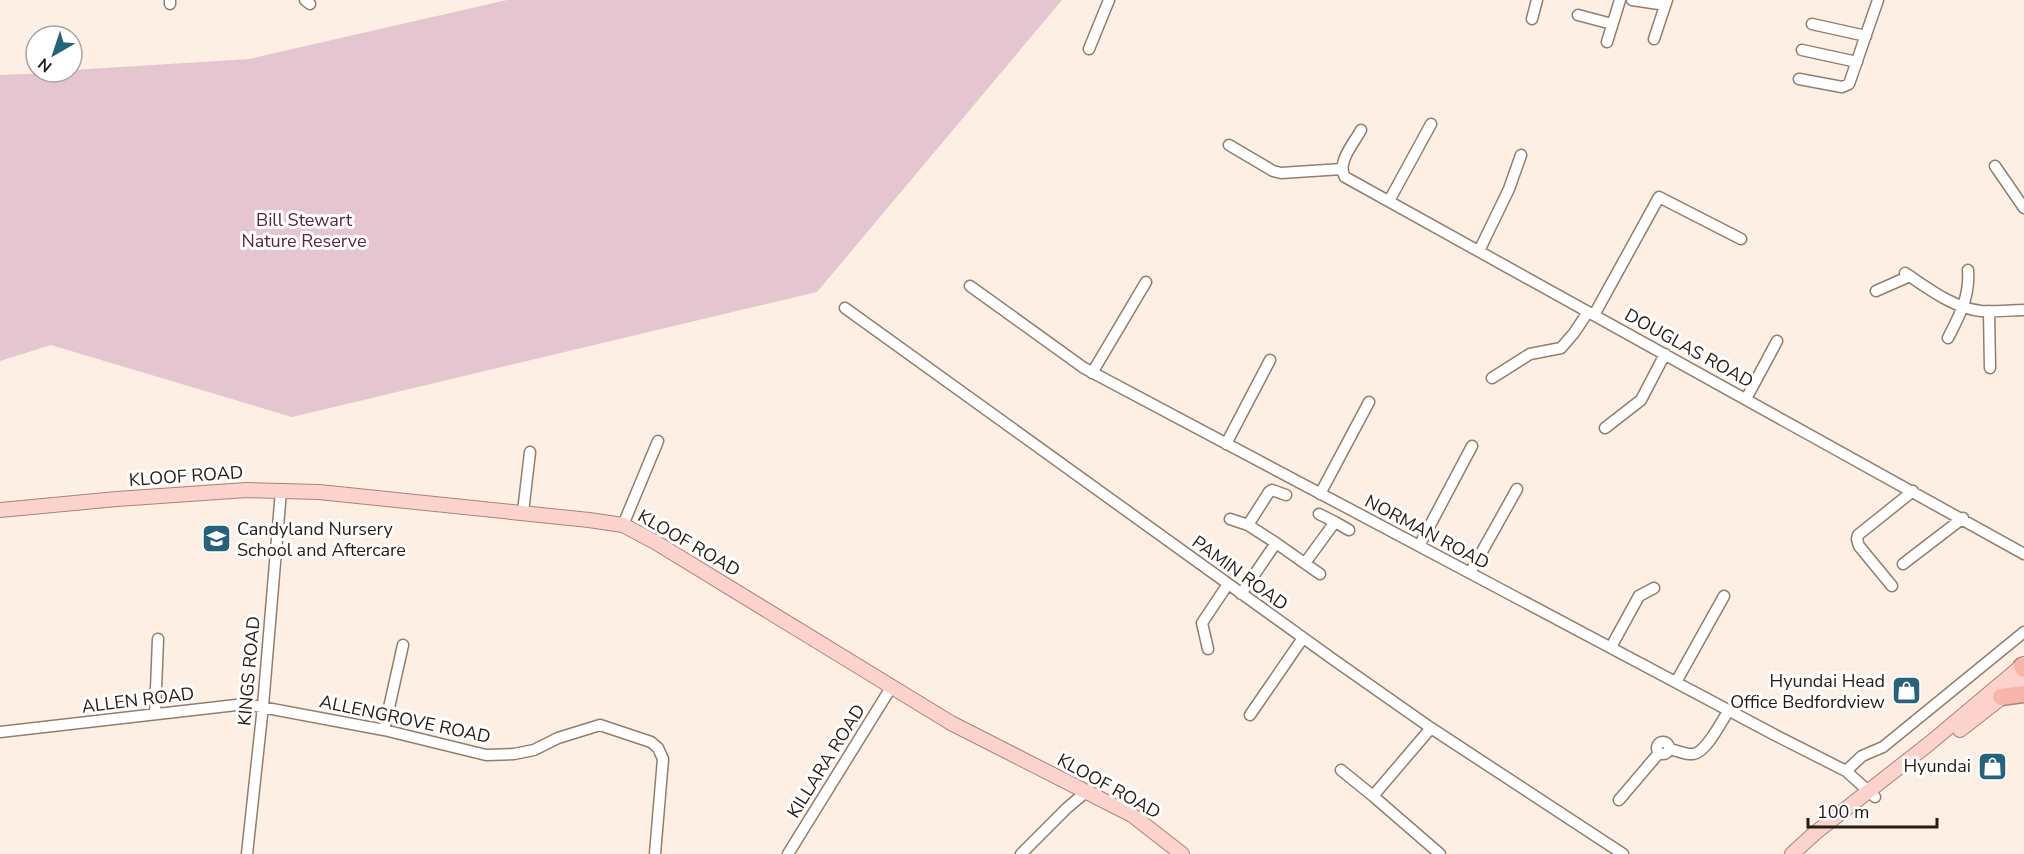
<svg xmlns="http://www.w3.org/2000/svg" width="2024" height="854" font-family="'Nunito Sans',sans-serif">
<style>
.green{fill:#e5c5cf}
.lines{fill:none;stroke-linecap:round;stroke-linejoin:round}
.minor-casing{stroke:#927e6d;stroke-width:13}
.major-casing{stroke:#ae8076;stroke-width:16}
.highway-casing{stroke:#ae8076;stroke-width:19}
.minor{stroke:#fff;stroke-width:10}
.major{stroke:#fbd3cc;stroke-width:14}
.highway{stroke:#f8b6aa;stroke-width:16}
.labels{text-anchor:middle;stroke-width:6;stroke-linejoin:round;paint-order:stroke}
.park-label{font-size:18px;fill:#5f243c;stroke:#fff}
.street-label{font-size:18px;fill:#241c15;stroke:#fff}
.poi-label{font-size:18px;fill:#241c15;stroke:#fff;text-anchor:end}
</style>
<rect width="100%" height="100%" fill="#fdefe3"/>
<path class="green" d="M507,0H1062L817,292L292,417L51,345L0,361V75L72,72V70L249,59Z"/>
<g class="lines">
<defs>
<path id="minor" d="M170,0V4
M305,0L310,4
M1632,0L1659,4
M1578,15L1612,24
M1532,19L1537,0
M1812,24L1866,36
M1654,39L1667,0
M1607,42L1620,0
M1089,49L1109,0
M1802,50L1857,62
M1799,79L1842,87L1849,84L1878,0
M1361,130C1354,143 1336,163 1345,177L2024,554
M1229,145L1273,171L1281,173L1342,169
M1995,166L2024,208
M1389,201L1431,124
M1479,251L1509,189L1521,155
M1905,273C1928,288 1953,308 1981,311C1995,312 2010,310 2024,310
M970,286L1084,368L1775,735L1846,771L1875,797
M1876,291L1910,276
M845,308L1334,660L1431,728L1623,854
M1989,311L1990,368
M1594,315L1659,197L1741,239
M1948,338C1960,315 1970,296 1968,270
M1092,373L1146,282
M1492,378L1530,354L1561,348L1574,333L1588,312
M1746,399L1777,341
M1605,428L1641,400L1665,354
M1226,444L1270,360
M1320,494L1369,402
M523,512L530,452
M1230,519L1248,525L1276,543L1241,594
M1335,522L1349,530
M623,525L658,441
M1248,525L1269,492L1272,490L1286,495
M1276,543L1320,574
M1419,546L1472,446
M1305,563L1335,522L1319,514
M1903,564L1963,518
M1470,573L1517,489
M1892,586L1859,546L1857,539L1858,535L1913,491
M1611,647L1639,596L1654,588
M1208,649L1202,623L1228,584
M1676,682L1724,596
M155,714L158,639
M1250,715L1303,638
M1431,728L1373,796L1440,854
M384,730L403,645
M0,732L245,704L384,730L486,755L514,754L534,750L558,738L600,725L651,742L658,748L663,759L655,854
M1657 748a6 6 0 1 1 12 0a6 6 0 1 1-12 0Z
M1669,749C1677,750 1685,755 1693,754C1706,753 1721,722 1729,710
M1341,770L1373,796
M1846,771L1862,756L1883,747L2024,632
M1619,800L1659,753
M247,854L263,706L281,491
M788,854L892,686
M1021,854L1067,808L1086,792"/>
<path id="major" d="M0,510L117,499L247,490L319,492L589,520L623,525L655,542L951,723L1132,815L1182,854
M1960,730L2024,680
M1792,854L1815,833L1930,743L2024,664"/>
<path id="highway" d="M2022,666L2024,669
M2001,697L2024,694"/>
</defs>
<use href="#minor" class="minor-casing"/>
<use href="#major" class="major-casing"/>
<use href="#highway" class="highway-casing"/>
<use href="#minor" class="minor"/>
<use href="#major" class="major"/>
<use href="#highway" class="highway"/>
</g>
<defs>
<symbol id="school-square" viewBox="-11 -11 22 22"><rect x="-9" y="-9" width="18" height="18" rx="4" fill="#26637a" stroke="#fff"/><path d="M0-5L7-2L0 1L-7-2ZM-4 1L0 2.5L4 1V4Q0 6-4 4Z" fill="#fff"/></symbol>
<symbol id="shop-square" viewBox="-11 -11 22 22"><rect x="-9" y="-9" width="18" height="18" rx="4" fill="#26637a" stroke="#fff"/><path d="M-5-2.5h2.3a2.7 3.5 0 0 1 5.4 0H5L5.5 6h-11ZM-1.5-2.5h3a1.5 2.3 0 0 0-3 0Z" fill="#fff"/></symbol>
</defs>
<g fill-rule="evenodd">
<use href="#school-square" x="200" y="522" width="33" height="33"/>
<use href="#shop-square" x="1890" y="674" width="33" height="33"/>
<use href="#shop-square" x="1976" y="750" width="33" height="33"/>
</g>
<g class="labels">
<g class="park-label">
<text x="304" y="226">Bill Stewart<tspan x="304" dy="21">Nature Reserve</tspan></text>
</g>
<g class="street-label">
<text transform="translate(1689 348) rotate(29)" y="6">DOUGLAS ROAD</text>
<text transform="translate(186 476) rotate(-4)" y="6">KLOOF ROAD</text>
<text transform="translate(1427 532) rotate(28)" y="6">NORMAN ROAD</text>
<text transform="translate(689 543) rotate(30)" y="6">KLOOF ROAD</text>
<text transform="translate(1240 573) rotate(36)" y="6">PAMIN ROAD</text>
<text transform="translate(249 671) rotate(-85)" y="6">KINGS ROAD</text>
<text transform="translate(138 700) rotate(-7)" y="6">ALLEN ROAD</text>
<text transform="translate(405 719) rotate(12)" y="6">ALLENGROVE ROAD</text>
<text transform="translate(826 761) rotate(-58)" y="6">KILLARA ROAD</text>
<text transform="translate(1109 786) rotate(29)" y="6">KLOOF ROAD</text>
</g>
<g class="poi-label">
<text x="237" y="535" text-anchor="start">Candyland Nursery<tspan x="237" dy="21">School and Aftercare</tspan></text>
<text x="1885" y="687">Hyundai Head<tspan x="1885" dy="21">Office Bedfordview</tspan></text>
<text x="1971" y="772">Hyundai</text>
</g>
</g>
<g transform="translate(54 54) rotate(219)"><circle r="28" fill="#ffffff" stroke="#a7a4a1" stroke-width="1.5"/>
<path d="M0-4.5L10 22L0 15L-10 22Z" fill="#26637a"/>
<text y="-9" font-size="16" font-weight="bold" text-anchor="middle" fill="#241c15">N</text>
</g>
<path d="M1808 818v9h129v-9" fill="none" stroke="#241c15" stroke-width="3"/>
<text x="1817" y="818" font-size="18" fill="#241c15" stroke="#ffffff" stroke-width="4.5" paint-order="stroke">100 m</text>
</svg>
